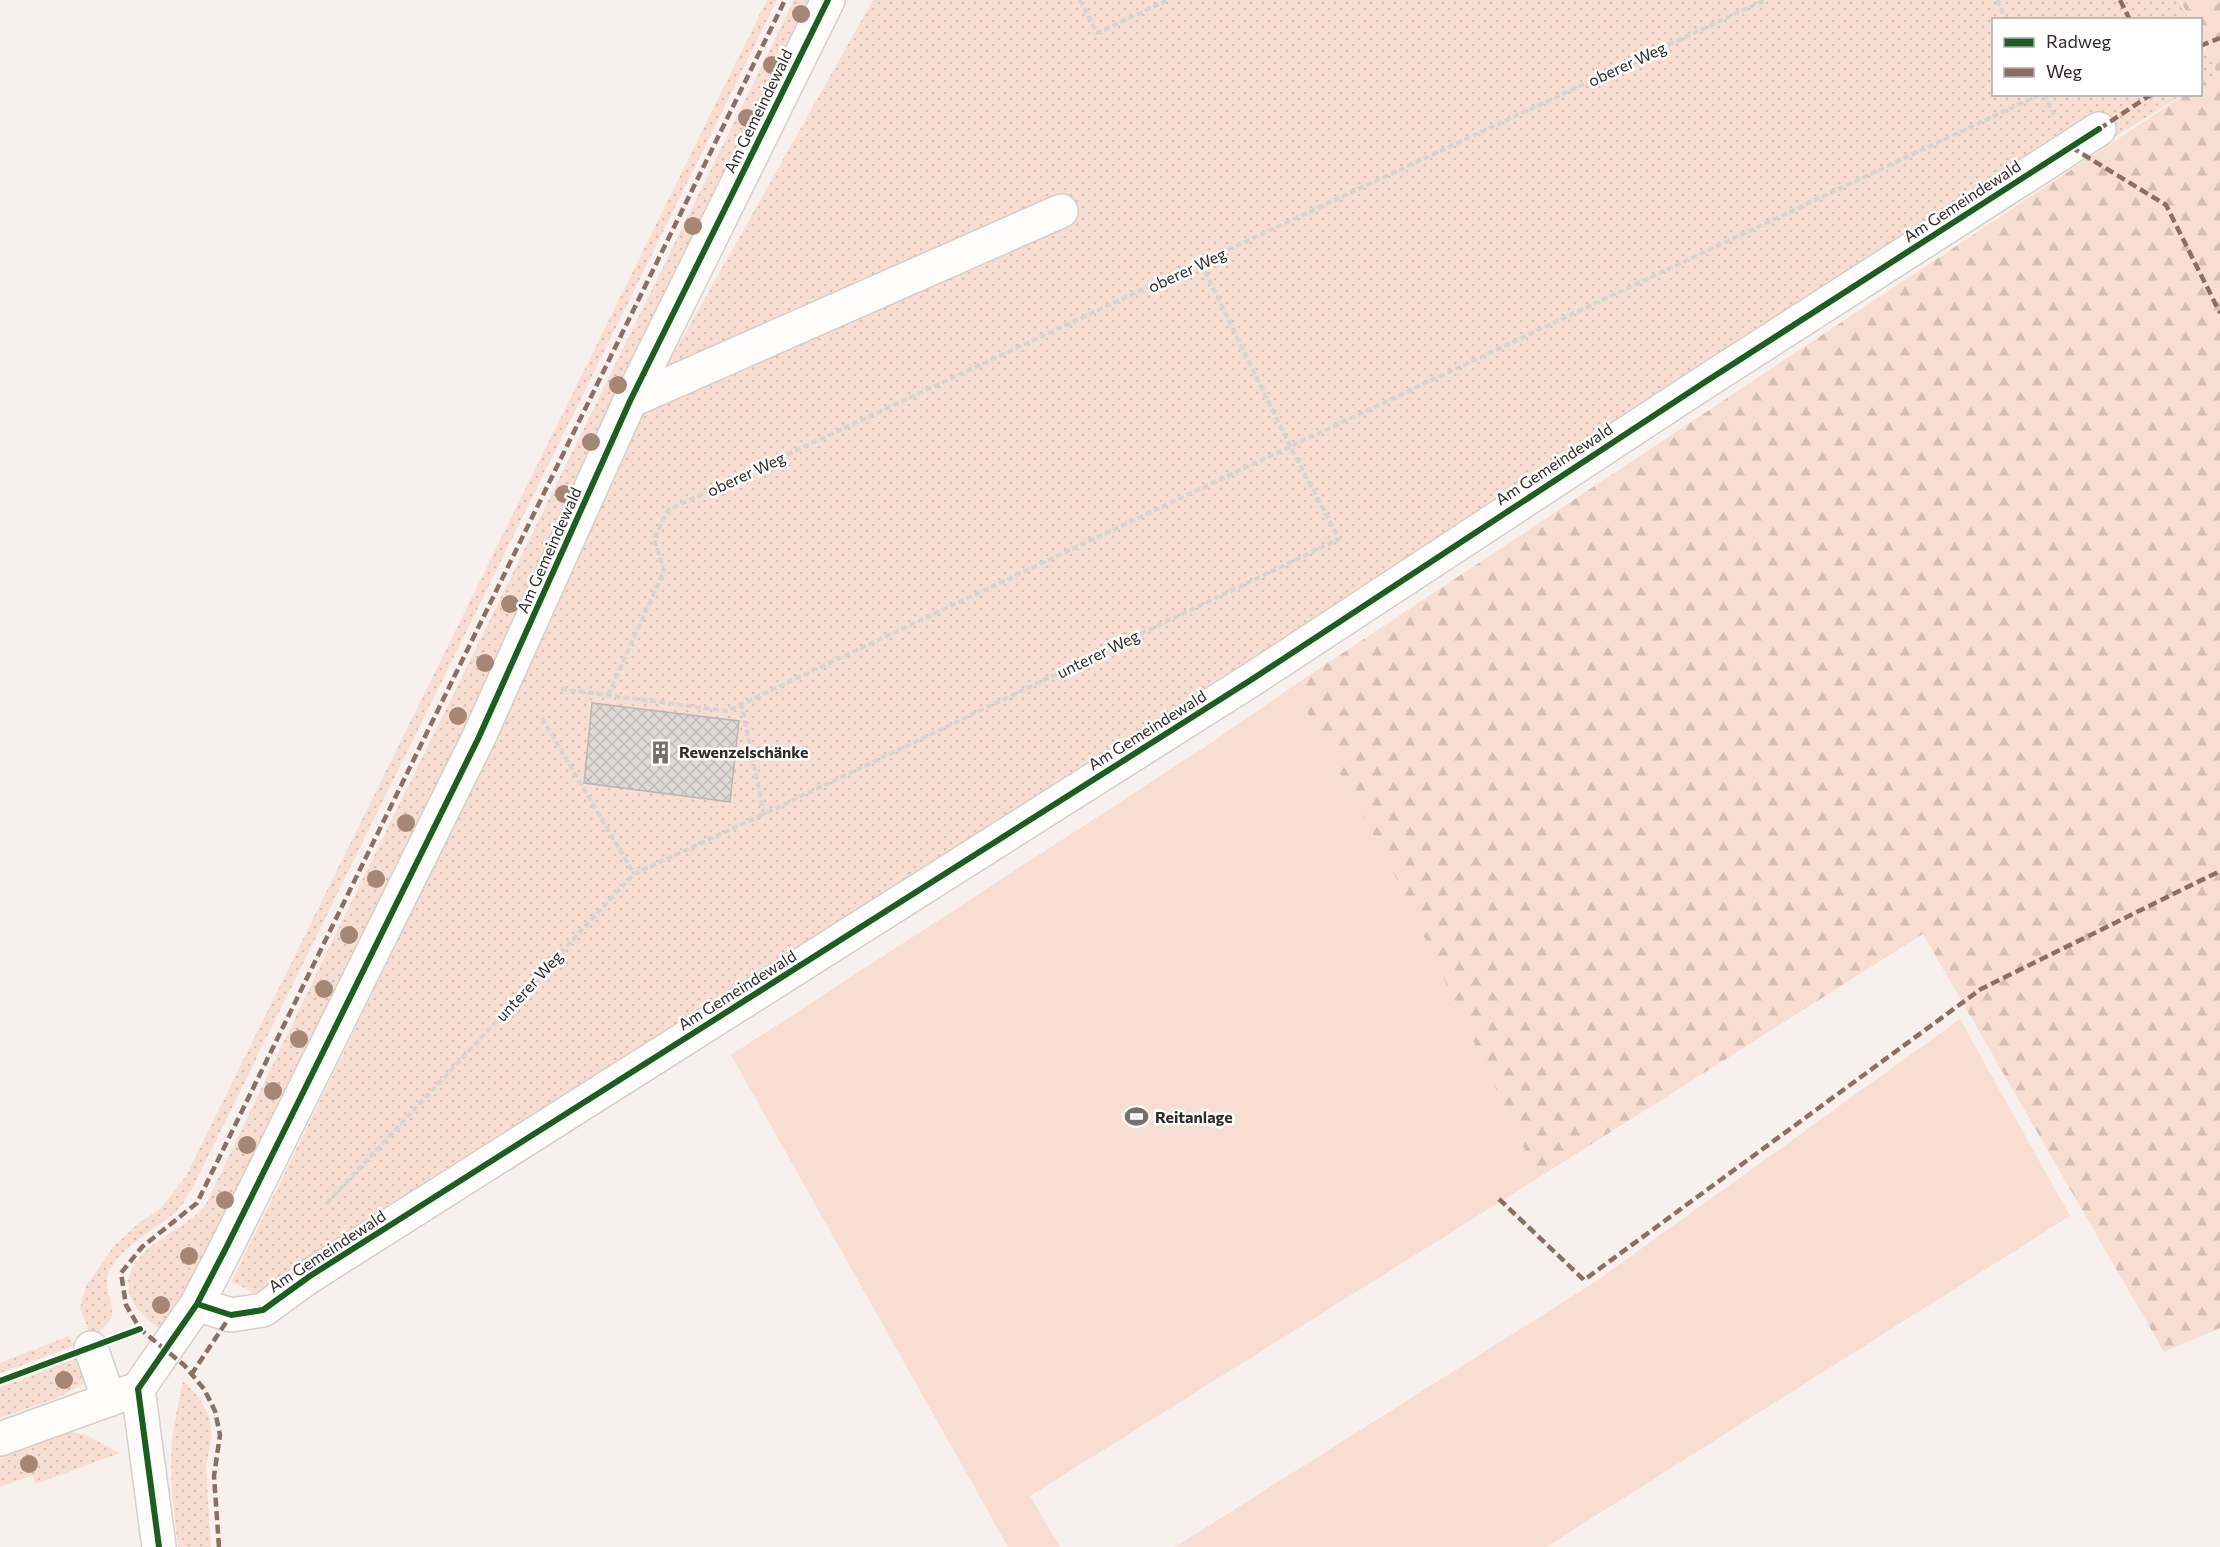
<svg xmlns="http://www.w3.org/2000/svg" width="2220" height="1547" font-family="Commissioner,sans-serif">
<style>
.grass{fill:url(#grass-dots)}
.forest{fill:url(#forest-firs)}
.park{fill:#f8ded2}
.building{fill:url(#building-cross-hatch);stroke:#bbb5b1;stroke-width:1.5}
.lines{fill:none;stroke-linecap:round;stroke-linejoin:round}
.minor-casing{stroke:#d5cecb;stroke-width:36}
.path{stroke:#d6d3d2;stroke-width:4;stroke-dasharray:6 3;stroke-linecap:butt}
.minor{stroke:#fefdfc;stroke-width:33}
.quiet{stroke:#8d6e63;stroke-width:4.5;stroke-dasharray:9 4.5;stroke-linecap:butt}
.cycleway-casing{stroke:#fff;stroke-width:10}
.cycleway{stroke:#1b5e20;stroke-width:6}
.tree{fill:#a68675}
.labels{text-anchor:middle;stroke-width:5;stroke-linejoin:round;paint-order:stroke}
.street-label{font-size:16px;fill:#312a27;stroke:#fff}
.poi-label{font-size:16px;font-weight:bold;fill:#312a27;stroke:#fff;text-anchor:start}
</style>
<defs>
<pattern id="grass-dots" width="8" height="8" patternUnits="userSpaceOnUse" patternTransform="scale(1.5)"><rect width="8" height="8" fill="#f8ded2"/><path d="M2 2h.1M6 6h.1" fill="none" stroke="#d5bfb4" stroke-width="1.8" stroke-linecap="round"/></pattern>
<pattern id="forest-firs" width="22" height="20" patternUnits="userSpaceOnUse" patternTransform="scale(1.5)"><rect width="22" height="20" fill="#f8ded2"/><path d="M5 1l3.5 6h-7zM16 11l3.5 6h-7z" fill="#d5bfb4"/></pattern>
<pattern id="building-cross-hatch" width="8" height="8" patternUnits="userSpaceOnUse" patternTransform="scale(1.5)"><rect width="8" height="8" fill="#dfd9d5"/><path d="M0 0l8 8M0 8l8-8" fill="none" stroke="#c0bab7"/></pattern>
</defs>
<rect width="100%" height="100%" fill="#f8f0ec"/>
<path class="grass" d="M767,0H777L194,1185C188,1195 183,1205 175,1212C156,1229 119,1248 109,1272C99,1298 132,1314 91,1337L80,1308L86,1286L114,1246L139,1223L161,1208L186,1176Z
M794,0H818L213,1242L169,1320L160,1329C120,1300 116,1273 157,1242C174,1229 191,1222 205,1206L321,964Z
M873,0H2179L2189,19L1994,20V94L2182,95L260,1297L232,1281L495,742L647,401Z
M2200,41L2218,72L2201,83H2200Z
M69,1336L74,1346L0,1373V1363Z
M82,1356L92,1379L57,1398L0,1418V1387Z
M183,1381L198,1396L209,1416L212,1434L206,1467L211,1547H178C174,1511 169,1477 172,1441C174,1421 179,1401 183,1381Z
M69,1432L84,1434L120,1453L36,1484L32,1475L0,1487V1458Z"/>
<path class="forest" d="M2180,0H2220V1328L2164,1352L1923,934L1538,1178L1397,880L1293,686L2184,95L2200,94L2201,84L2217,72L2201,39L2200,20L2190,19Z"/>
<path class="park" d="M1293,686L1397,880L1538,1178L1030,1496L1060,1547H1008L731,1055L1214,741Z
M1960,1019L2070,1216L1546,1547H1175L1595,1282Z"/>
<path class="building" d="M592,703L739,721L730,802L584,783Z"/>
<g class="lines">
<defs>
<path id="minor" d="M630,401L1061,211
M197,1304L231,1315L263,1310L310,1276L1254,678L1705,382L2099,129
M91,1348L109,1400
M0,1439L138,1389
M159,1547L138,1389L197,1304L226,1248L478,739L630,401L828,0"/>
</defs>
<use href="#minor" class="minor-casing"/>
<path class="path" d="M1080,0L1097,33L1168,0
M1997,0L2006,20
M2044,94L2054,115
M561,689L727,711L2041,94
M608,695L664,571L654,539L668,510L1765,0
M741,703L764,814L1339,539L1290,446L1201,263
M542,718L634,874
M327,1203L634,874L764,814"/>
<use href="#minor" class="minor"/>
<path class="quiet" d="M2120,0L2130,20
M2200,46L2220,38
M2099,129L2152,94
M2071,147L2166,205L2220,313
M1499,1199L1584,1280L1981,989L2220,871
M191,1375L231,1315
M219,1547L214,1476L220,1435L215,1411L204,1389L184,1365L140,1329L126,1305L121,1273L142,1247L197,1203L785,0"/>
<defs>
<path id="cycleway" d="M197,1304L231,1315L263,1310L310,1276L1254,678L1705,382L2099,129
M0,1381L140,1329
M159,1547L138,1389L197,1304L226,1248L478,739L630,401L828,0"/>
</defs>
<use href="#cycleway" class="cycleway-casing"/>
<use href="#cycleway" class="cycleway"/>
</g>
<g class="tree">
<circle cx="801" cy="14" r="9"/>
<circle cx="772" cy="65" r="9"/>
<circle cx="747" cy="118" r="9"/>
<circle cx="693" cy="226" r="9"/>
<circle cx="618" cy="385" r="9"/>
<circle cx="591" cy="442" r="9"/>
<circle cx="564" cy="494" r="9"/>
<circle cx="510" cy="604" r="9"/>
<circle cx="485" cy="663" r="9"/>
<circle cx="458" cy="716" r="9"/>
<circle cx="406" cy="823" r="9"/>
<circle cx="376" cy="879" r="9"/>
<circle cx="349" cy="935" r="9"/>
<circle cx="324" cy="989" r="9"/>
<circle cx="299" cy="1039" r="9"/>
<circle cx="273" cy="1091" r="9"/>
<circle cx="247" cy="1145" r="9"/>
<circle cx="225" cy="1200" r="9"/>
<circle cx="189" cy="1256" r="9"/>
<circle cx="161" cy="1305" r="9"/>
<circle cx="64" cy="1380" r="9"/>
<circle cx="29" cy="1464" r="9"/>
</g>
<defs>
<symbol id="building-bare" viewBox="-9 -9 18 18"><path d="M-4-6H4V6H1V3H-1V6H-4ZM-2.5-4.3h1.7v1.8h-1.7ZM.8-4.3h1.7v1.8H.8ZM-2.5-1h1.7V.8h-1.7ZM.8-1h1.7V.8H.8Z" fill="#776f6c" stroke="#fff" stroke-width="2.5" paint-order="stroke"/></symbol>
<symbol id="stadium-bare" viewBox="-9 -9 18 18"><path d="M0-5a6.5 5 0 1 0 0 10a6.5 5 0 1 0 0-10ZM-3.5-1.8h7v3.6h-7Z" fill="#776f6c" stroke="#fff" stroke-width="2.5" paint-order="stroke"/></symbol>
</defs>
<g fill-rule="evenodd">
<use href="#building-bare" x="644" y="736" width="33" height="33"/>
<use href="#stadium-bare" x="1120" y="1100" width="33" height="33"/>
</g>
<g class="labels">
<g class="street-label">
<text transform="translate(1627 64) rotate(-25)" y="6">oberer Weg</text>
<text transform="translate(758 111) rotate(-64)" y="6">Am Gemeindewald</text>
<text transform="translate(1962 201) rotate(-33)" y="6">Am Gemeindewald</text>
<text transform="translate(1187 270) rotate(-25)" y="6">oberer Weg</text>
<text transform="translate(1554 464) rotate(-33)" y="6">Am Gemeindewald</text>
<text transform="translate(746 474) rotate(-25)" y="6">oberer Weg</text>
<text transform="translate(549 550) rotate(-66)" y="6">Am Gemeindewald</text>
<text transform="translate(1098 654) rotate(-26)" y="6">unterer Weg</text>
<text transform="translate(1147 730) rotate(-32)" y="6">Am Gemeindewald</text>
<text transform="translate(529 986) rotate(-47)" y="6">unterer Weg</text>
<text transform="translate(737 990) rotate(-32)" y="6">Am Gemeindewald</text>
<text transform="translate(327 1251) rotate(-33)" y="6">Am Gemeindewald</text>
</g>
<g class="poi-label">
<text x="679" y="758">Rewenzelschänke</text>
<text x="1155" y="1123">Reitanlage</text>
</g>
</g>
<rect x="1992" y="18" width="210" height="78" fill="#ffffff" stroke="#adaaa9" stroke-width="1.5"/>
<rect x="2004" y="38" width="30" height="9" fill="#1b5e20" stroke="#adaaa9" stroke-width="1.5"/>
<text x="2046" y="48" font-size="18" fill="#312a27">Radweg</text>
<rect x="2004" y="68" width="30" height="9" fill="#8d6e63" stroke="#adaaa9" stroke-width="1.5"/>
<text x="2046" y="78" font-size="18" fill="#312a27">Weg</text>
</svg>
